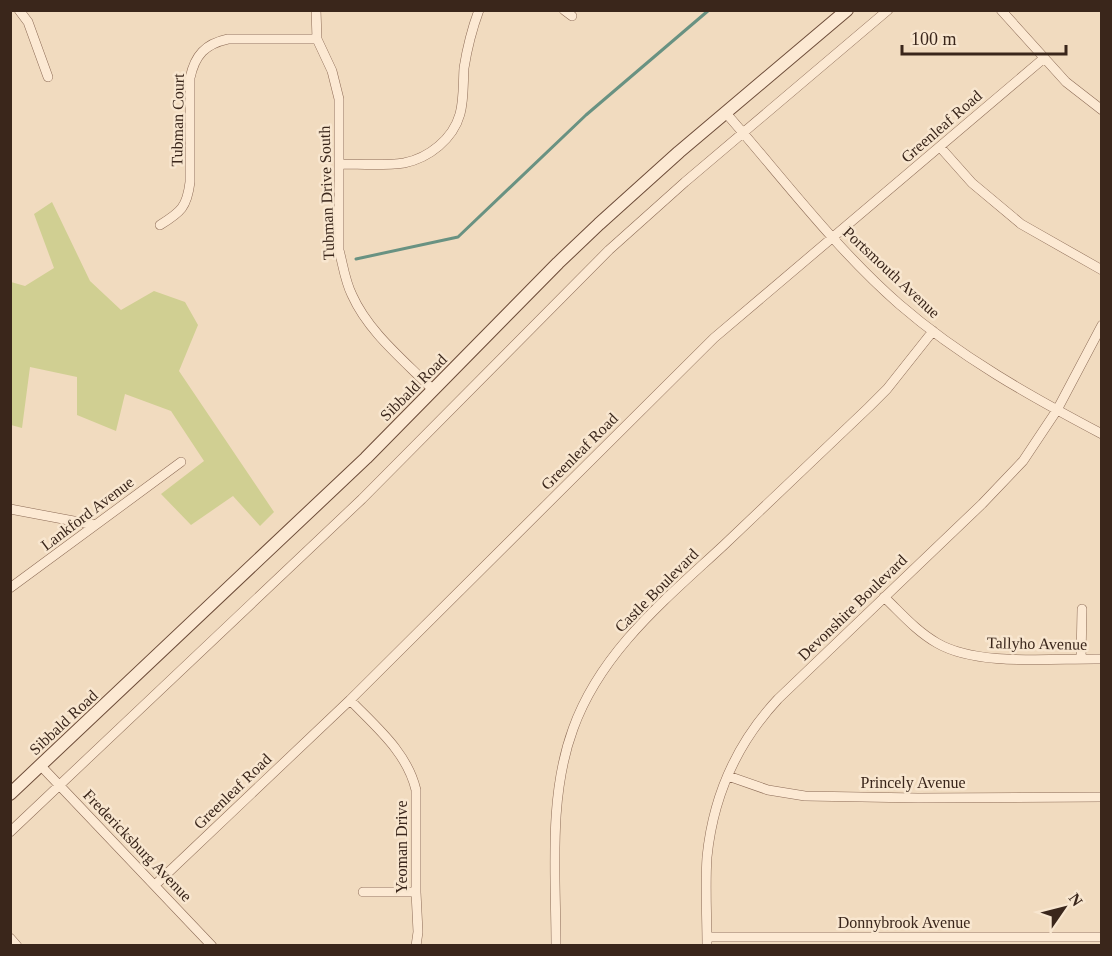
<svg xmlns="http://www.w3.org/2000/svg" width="1112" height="956" font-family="Georgia,serif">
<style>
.green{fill:#d0cf92}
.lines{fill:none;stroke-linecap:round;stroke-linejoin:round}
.stream{stroke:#699282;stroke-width:3}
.street-casing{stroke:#8c6b56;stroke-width:10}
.secondary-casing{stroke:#6d4c39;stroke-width:14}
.street{stroke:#fce9d3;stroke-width:9}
.secondary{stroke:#fce9d3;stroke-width:12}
.labels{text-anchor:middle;stroke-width:5;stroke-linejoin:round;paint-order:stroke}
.street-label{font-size:16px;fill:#3a261b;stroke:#f8e6cf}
</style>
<rect width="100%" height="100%" fill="#f1dbbf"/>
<path class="green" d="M52,202L90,281L121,310L154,291L185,302L198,325L179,371L274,512L260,526L233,496L191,525L161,494L204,461L171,411L125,394L116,431L77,415V377L30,367L22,428L11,425V282L25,286L54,268L34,214Z"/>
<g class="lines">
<path class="stream" d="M356,259L458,237L586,115L709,10"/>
<defs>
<path id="street" d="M19,10L28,22L48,77
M316,10L317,39L332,71L339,99V250C343,265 345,281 352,295C369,333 405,361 433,390
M564,10L572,16
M1001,10L1066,82L1102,110
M725,112C782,177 834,247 899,304C960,357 1030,396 1102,434
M940,147L972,183L1021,224L1102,270
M339,164C360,164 383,166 404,163C429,158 453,139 460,114C464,99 463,84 464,68C467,49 472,29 479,10
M160,225C181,212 187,207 190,182V78C195,55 205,44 228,39H317
M10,509L95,525
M10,588L181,462
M884,597C901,613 916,631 937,643C978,667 1054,658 1102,659
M1081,659L1082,609
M350,700C376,727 407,752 416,790V892L418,932L416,946
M41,766L212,946
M728,776L768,790L805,796L918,798L1102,797
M10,832L362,499L609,250L685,182L888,10
M155,885L350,700L714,338L1043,59
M363,892H416
M707,937H1102
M10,938L17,946
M556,946C556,874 548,797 573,729C601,651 666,599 724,545C772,499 821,453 869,407L887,389L933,331
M707,946C707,916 705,886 707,857C713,797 737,743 778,699L982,504L1023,461L1057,410L1102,325"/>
<path id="secondary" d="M10,794L366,458L558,263L599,224L679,152L847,10"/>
</defs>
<use href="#street" class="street-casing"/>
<use href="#secondary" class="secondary-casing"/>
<use href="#street" class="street"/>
<use href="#secondary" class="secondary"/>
</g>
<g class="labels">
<g class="street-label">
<text transform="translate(177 120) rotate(-89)" y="6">Tubman Court</text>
<text transform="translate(941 126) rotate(-41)" y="6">Greenleaf Road</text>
<text transform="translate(326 193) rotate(-92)" y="6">Tubman Drive South</text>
<text transform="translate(892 272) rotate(43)" y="6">Portsmouth Avenue</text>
<text transform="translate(413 387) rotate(-45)" y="6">Sibbald Road</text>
<text transform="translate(579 451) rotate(-45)" y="6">Greenleaf Road</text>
<text transform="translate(87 513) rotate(-37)" y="6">Lankford Avenue</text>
<text transform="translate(656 590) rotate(-45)" y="6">Castle Boulevard</text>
<text transform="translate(852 607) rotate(-44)" y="6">Devonshire Boulevard</text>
<text transform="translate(1037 643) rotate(1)" y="6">Tallyho Avenue</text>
<text transform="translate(63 722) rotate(-43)" y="6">Sibbald Road</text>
<text x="913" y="788">Princely Avenue</text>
<text transform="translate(232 791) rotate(-44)" y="6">Greenleaf Road</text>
<text transform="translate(138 845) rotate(46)" y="6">Fredericksburg Avenue</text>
<text transform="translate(401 847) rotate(-90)" y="6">Yeoman Drive</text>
<text x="904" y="928">Donnybrook Avenue</text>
</g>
</g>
<rect width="1112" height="956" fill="none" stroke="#3a261b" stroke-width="24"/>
<g transform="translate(1064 908) rotate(55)" stroke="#f8e6cf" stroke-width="4.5" paint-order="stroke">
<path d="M0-4.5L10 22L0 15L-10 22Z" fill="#3a261b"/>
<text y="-9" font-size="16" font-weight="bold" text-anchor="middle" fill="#3a261b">N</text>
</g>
<path d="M902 45v9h164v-9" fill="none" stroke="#3a261b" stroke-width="3"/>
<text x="911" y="45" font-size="18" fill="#3a261b" stroke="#f8e6cf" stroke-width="4.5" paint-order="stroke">100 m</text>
</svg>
